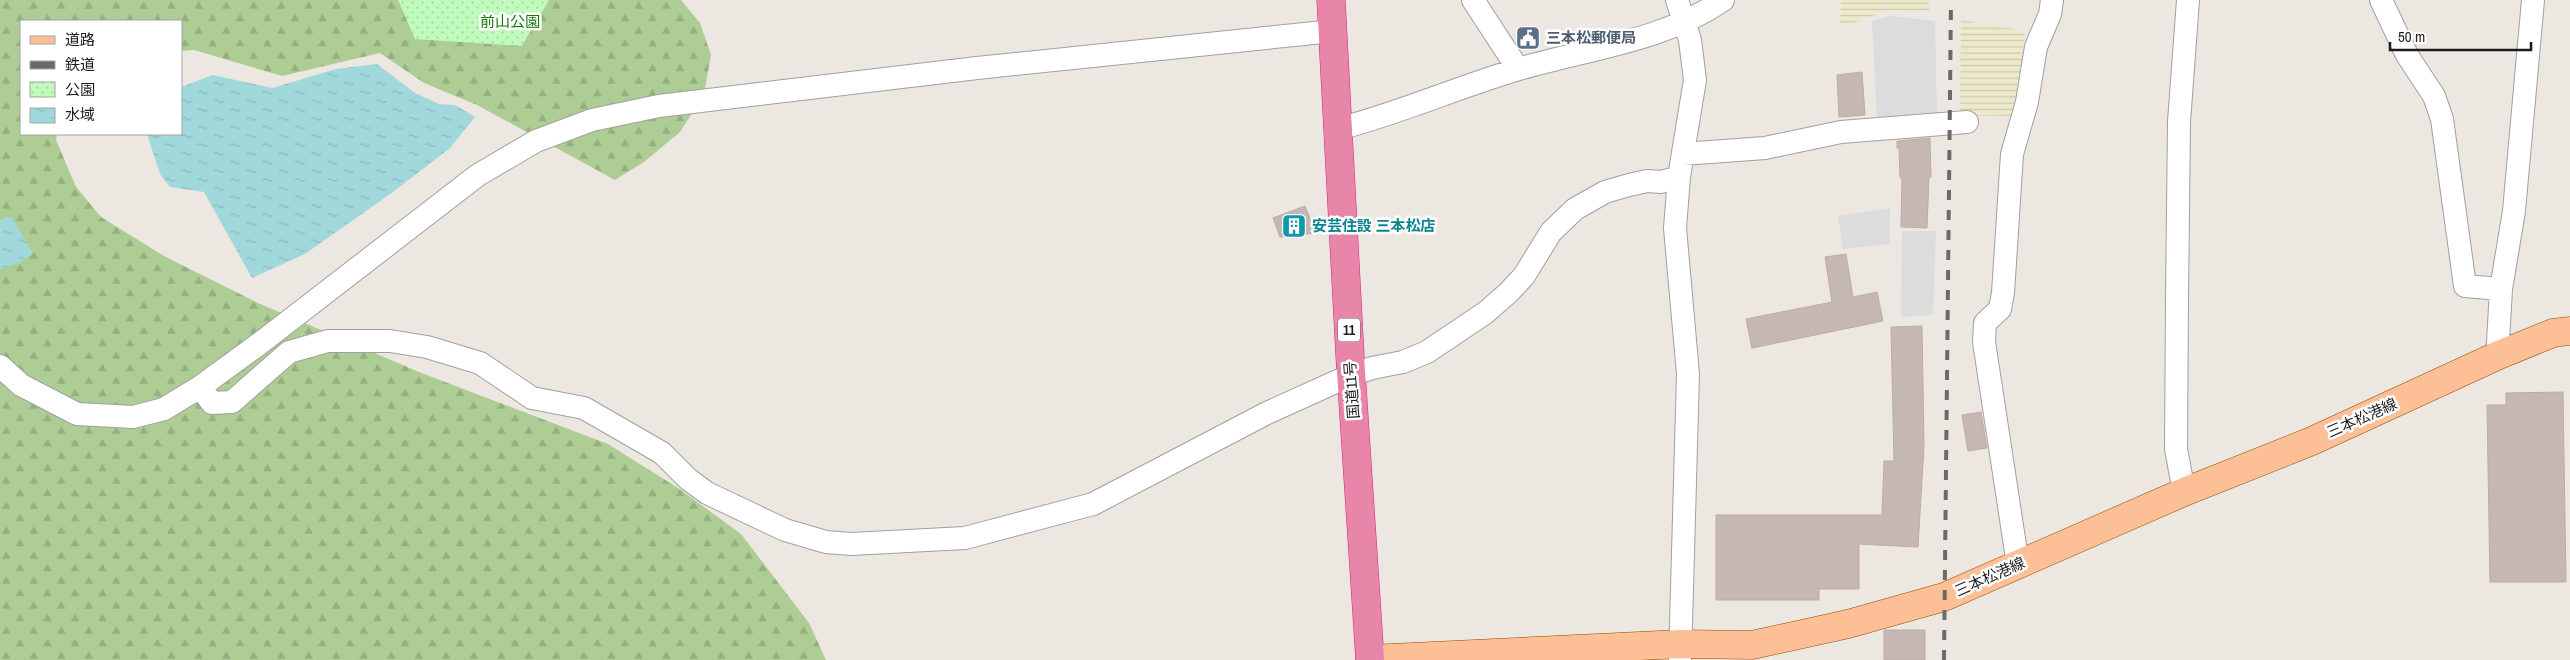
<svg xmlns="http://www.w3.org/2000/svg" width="2570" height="660" font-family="'Archivo Narrow','Noto Sans JP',sans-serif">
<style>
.farmland{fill:url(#farmland-rules)}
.forest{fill:url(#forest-firs)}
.park{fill:url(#park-dots)}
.parking{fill:#dcdcdc}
.water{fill:url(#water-ripples)}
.building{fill:#c5b8b4;stroke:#bfaba3}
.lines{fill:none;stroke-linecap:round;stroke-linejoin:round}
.minor-casing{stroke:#a0a0a0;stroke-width:24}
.major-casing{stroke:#934b00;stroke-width:29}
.highway-casing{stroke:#d8217d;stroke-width:29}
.minor{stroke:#fff;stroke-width:22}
.major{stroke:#fdc096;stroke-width:28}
.highway{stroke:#e786a8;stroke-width:28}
.rail{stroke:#6a6a6a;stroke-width:4;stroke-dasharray:10 10;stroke-linecap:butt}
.labels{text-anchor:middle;stroke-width:5;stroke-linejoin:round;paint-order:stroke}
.shield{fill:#fff;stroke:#606060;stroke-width:1}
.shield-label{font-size:14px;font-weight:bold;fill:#1c1c1c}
.park-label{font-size:15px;fill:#12790a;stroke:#fff}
.service-label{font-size:15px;font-weight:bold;fill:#4e5e75;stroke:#fff;text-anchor:start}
.culture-label{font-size:15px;font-weight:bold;fill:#0d838f;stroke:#fff;text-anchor:start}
.street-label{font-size:15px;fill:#1c1c1c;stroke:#fff}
</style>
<defs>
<pattern id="farmland-rules" width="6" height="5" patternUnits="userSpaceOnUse" patternTransform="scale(1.25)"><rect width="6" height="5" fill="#edeacb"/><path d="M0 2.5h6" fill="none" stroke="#cbc8ae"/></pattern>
<pattern id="forest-firs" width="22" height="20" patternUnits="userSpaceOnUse" patternTransform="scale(1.25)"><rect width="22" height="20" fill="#aecd95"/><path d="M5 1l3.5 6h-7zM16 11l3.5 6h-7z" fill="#95af80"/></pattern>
<pattern id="park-dots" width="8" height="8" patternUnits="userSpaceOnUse" patternTransform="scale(1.25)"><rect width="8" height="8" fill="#c0fabc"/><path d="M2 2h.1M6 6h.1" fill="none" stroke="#a4d6a1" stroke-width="1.8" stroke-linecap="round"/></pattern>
<pattern id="water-ripples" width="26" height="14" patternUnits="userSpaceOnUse" patternTransform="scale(1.25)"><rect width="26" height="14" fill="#a0d8dc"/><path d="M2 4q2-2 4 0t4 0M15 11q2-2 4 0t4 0" fill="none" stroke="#89b9bc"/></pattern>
</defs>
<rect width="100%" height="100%" fill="#ede7e1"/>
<path class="farmland" d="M1841,0H1929V11L1888,10L1840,28Z
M1961,20L2025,31L2016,116L1960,115Z"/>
<path class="forest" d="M0,0H681L700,23L711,55L704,94L680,132L644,162L615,180L477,105L424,83L380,53L282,76L194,50L181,51V21H21V134H57L56,140L76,187L101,217L164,256L258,303L419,372L608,444L678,488L741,534L809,623L826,660H0Z"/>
<path class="park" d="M398,0H549L522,46L415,39Z"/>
<path class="parking" d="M1890,16L1935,21L1937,117L1877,120L1872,21Z
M1890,208V244L1843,249L1838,216Z
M1902,231H1936L1933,315L1901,317Z"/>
<path class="water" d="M377,64L415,93L439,104L455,105L475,117L450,148L393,192L305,254L252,278L204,192L170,187L160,174L147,134H181V87L213,75L272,88L336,69Z
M11,216L33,253L22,262L0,269V220Z"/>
<path class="building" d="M1862,72L1865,115L1839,117L1837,75Z
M1930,138L1931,177H1929L1927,228L1901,227L1902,178H1900L1899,148H1897V141Z
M1305,206L1316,233L1280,237L1273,218Z
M1846,254L1853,297L1877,292L1883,321L1752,348L1746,319L1832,302L1825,257Z
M1922,326L1924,446L1918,547L1859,544V589H1819V600H1716V515H1882L1884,461H1894L1891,327Z
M2563,392L2566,582H2490L2487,405H2506V393Z
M1981,412L1987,448L1968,451L1962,415Z
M1884,630H1925V660H1884Z"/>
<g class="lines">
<defs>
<path id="minor" d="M1473,0L1518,69
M1677,0L1690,40L1695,80L1679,177L1675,228L1688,374L1680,660
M2381,0L2407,55L2434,96L2442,119L2465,286L2501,289
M1338,129C1400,113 1458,87 1519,69C1586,49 1664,41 1723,0
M1683,154L1765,148L1841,132L1967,122
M2499,355L2498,342L2501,289L2514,211L2533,0
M0,366L21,385L77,414L133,417L164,409L200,387L259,344L478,175L536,141L592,120L659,106L977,68L1333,31
M200,387L212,403L232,402L289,352L328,341H390L427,347L480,363L532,398L584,408L662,453L688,479L707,493L785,530L826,542L851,544L965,538L1093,504L1267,413L1351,375L1372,368L1403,362L1427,352L1485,313L1508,293L1524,276L1551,232L1575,209L1605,192L1629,185L1647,181L1661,182L1679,177
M2184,492L2176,449L2177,299L2179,122L2188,0
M2018,565L1984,342L1985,323L2000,309L2003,293L2012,154L2027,102L2036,47L2050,14L2052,0"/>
<path id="major" d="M1370,659L1681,644L1752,645L1848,624L1944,597L2184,492L2312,441L2499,355L2553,333L2570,331"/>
<path id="highway" d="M1331,0L1350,356L1370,660"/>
</defs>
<use href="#minor" class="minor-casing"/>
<use href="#major" class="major-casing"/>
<use href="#highway" class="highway-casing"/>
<use href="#minor" class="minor"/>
<use href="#major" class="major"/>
<use href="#highway" class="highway"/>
<path class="rail" d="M1944,660L1951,0"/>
</g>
<defs>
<symbol id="civic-square" viewBox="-11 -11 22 22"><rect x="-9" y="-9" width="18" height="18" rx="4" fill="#5c6f8a" stroke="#fff"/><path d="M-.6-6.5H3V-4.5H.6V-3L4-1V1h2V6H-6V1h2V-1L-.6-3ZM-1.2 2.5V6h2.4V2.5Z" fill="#fff"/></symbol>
<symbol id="building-square" viewBox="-11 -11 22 22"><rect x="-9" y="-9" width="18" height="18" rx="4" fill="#0f9aa8" stroke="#fff"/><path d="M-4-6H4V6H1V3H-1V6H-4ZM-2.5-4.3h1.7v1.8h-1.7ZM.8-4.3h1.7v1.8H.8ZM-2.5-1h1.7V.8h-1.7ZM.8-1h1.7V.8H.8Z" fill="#fff"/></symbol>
</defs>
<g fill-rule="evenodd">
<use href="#civic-square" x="1514" y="24" width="28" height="28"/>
<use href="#building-square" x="1280" y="212" width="28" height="28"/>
</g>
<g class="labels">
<rect class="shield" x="1338" y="318.5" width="22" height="23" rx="4"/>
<g class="shield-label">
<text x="1349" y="335">11</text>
</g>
<g class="park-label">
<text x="510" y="27">前山公園</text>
</g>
<g class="service-label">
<text x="1546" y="43">三本松郵便局</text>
</g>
<g class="culture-label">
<text x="1312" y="231">安芸住設 三本松店</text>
</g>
<g class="street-label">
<text transform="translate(1352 390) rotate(-94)" y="5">国道11号</text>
<text transform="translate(2362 418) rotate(-24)" y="5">三本松港線</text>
<text transform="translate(1990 577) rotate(-24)" y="5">三本松港線</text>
</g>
</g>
<rect x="20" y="20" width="162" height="115" fill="#ffffff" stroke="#a4a4a4"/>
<rect x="30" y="36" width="25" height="8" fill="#fdc096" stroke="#a4a4a4"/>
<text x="65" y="45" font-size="15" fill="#1c1c1c">道路</text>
<rect x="30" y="61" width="25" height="8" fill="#6a6a6a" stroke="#a4a4a4"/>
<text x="65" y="70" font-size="15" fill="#1c1c1c">鉄道</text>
<rect x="30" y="82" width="25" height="15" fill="url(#park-dots)" stroke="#a4a4a4"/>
<text x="65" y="95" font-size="15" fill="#1c1c1c">公園</text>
<rect x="30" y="108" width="25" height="15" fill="url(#water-ripples)" stroke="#a4a4a4"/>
<text x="65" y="120" font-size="15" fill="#1c1c1c">水域</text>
<path d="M2390 42v8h141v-8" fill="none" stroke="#1c1c1c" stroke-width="2.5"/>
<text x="2398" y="42" font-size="15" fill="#1c1c1c" stroke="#ffffff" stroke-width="4" paint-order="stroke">50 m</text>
</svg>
